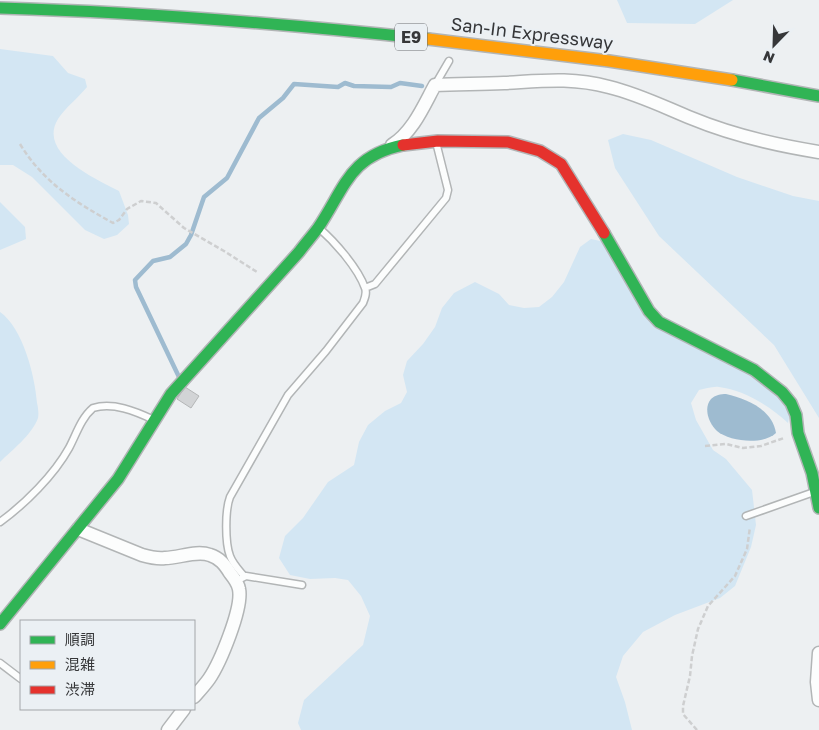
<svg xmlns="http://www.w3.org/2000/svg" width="819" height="730" font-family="'Golos Text','Noto Sans JP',sans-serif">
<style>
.green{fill:#d3e6f3}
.water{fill:#9ebbd0}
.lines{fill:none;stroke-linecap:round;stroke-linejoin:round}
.stream{stroke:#9ebbd0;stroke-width:4.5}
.building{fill:#d2d4d6;stroke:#b4b6b7}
.lane-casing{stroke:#b2b5b6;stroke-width:9}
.street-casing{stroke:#b2b5b6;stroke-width:15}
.fast-casing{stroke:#b2b5b6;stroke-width:14}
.slow-casing{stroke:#b2b5b6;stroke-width:14}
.jam-casing{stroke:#b2b5b6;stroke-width:14}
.path{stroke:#cecfd0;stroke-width:2.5;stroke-dasharray:5 2.5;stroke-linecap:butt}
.lane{stroke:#fcfdfd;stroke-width:6}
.street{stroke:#fcfdfd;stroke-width:12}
.fast{stroke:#30b455;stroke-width:11}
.slow{stroke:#ff9f0a;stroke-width:11}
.jam{stroke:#e5322d;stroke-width:11}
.labels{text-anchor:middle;stroke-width:4;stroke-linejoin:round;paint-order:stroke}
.shield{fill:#ebf0f4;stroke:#6c6e71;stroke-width:1}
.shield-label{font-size:16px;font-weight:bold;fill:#363739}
.street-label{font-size:18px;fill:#363739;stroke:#ebf0f4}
</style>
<rect width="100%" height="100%" fill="#edf0f2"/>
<path class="green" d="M617,0H733L695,24L627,23Z
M0,49L53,56L68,73L85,79L87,87C79,97 64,109 58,119C37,153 96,179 119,191L128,215L129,224L117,235L104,239L85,230L32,177L13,165H0Z
M623,134L651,140L737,177L793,196L819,201V418L774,345L659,236L615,168L608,140Z
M0,202L25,227L26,239L0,250Z
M591,239L605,242L638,303L753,373L791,408L788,423C770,406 744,390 719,387C713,386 705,389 699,390L691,403L696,420L713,450L726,459L752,490L756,525L751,547L735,586L720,598L675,615L643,632L623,656L616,677L625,702L632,730H301L298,723L304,700L363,645L370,616L361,596L348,580L335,578L310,579L290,575L279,558L285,536L303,518L328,482L354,465L359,442L368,425L385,411L401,403L407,392L403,375L407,361L423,344L435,327L442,308L454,293L475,282L499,294L509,305L524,308L539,307L552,297L564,282L580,247Z
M0,312C23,328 35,376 37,403C38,407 39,414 38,418C32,435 12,450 0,462Z"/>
<path class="water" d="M726,394C747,399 772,409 776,433C764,445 730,442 717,431C709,424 703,408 711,399C715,395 721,394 726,394Z"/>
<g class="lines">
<path class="stream" d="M179,377L136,287L135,280L153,261L170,257L186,244L191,235L204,197L227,178L259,118L283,98L294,84L338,87L345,83L354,86L391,87L400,83L422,86"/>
</g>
<path class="building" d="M185,387L199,396L191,408L177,399Z"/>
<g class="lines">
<defs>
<path id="lane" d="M435,85L449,61
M365,288L375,284L446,198L448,190L436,142
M746,516L814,492
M0,522C25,504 54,475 69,448C76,435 81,418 93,408C113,402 135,411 154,420
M244,576C239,570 233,564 230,556C225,543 225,510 230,497L288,395L326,351L363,303C365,298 367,293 365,288C358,268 335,242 319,228
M242,578L246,576L302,585
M0,663L21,679"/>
<path id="street" d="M392,145C413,132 424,105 435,85C458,84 481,84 504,83C542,81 571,77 609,87C638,94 664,107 691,118C732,135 775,145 819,152
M78,529L142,555C149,557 157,559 165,558C179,558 196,550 210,555C220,558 225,565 230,573C234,578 238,583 239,589C243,608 220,663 209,679C204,686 199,691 194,697
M819,653L817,682L819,700
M168,730L184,709"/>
<path id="fast" d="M0,8C143,12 286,24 428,39
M732,80L819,96
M604,233L649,311L659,322L754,370L782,392L791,403L796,415L798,433L812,473L819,508
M0,624L118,479L171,394L299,252C305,244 312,236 318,228C345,188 349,156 403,145"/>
<path id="slow" d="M428,39L609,61L732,80"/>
<path id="jam" d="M403,145L438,141L508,142L540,151L561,164L604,233"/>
</defs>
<use href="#lane" class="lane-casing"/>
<use href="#street" class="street-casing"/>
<use href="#fast" class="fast-casing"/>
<use href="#slow" class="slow-casing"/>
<use href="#jam" class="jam-casing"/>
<path class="path" d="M20,144C43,182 75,202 113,223L119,220L127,209L141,201L156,203L184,228L224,251L257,272
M705,446L726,444L743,448L761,446L784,438
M697,730L683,714V706L690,676L692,656L698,629L708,606L735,576L747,549L750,527"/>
<use href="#lane" class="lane"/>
<use href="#street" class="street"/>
<use href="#fast" class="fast"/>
<use href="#slow" class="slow"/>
<use href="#jam" class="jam"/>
</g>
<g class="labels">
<rect class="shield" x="395" y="23.5" width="32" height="27" rx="4"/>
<g class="shield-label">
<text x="411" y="43">E9</text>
</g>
<g class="street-label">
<text transform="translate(532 34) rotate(7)" y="6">San-In Expressway</text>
</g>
</g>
<rect x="20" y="620" width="175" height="90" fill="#ebf0f4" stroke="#a3a6a9"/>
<rect x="30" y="636" width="25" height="8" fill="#30b455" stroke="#a3a6a9"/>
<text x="65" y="645" font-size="15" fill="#363739">順調</text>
<rect x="30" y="661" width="25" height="8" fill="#ff9f0a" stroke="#a3a6a9"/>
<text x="65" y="670" font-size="15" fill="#363739">混雑</text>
<rect x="30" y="686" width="25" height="8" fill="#e5322d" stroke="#a3a6a9"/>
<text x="65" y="695" font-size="15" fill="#363739">渋滞</text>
<g transform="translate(774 45) rotate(203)" stroke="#ebf0f4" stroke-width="4" paint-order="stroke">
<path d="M0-4L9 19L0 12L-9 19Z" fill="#363739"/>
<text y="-8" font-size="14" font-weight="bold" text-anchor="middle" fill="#363739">N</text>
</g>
</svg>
